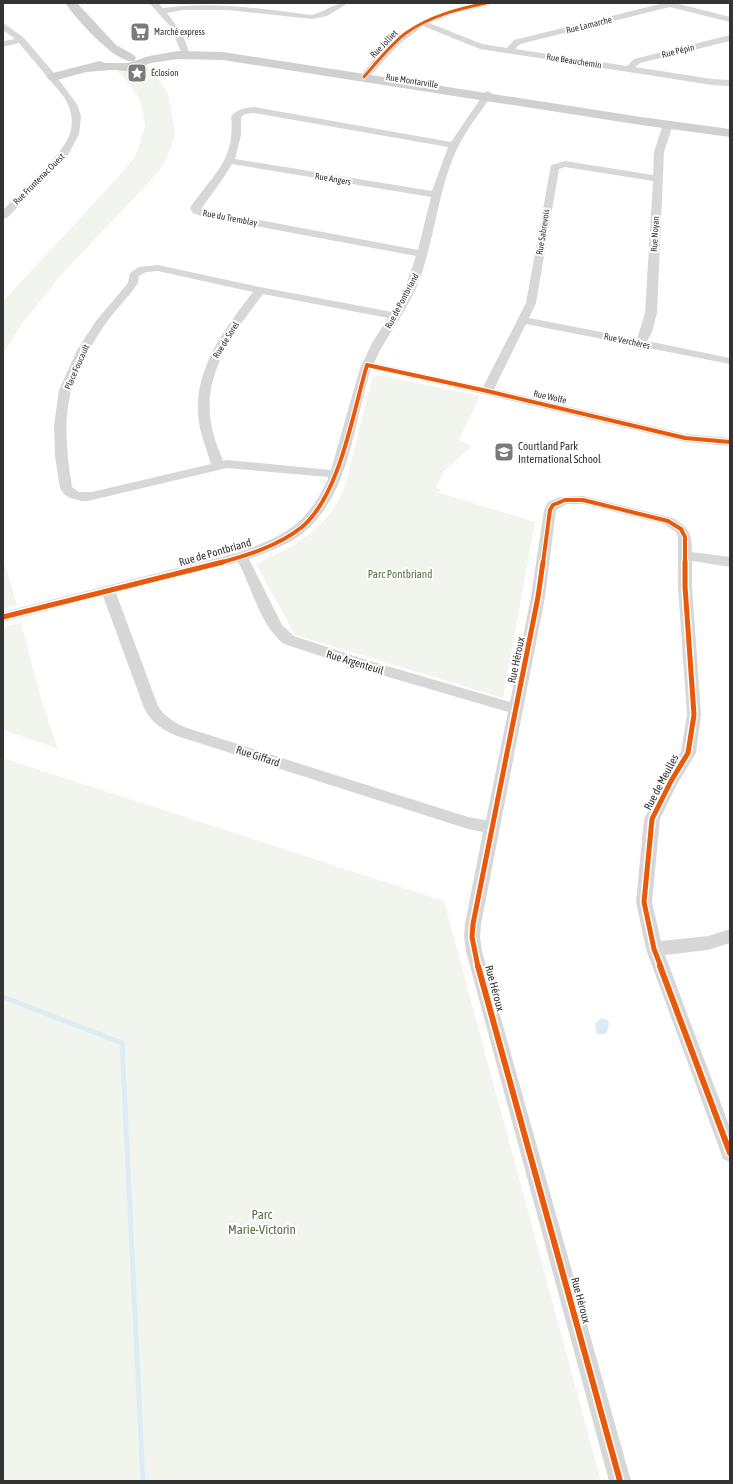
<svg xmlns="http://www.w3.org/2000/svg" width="733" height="1484" font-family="'Asap Condensed',sans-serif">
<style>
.green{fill:#f1f5ed}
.water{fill:#ddebf3}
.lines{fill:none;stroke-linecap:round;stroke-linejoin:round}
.stream{stroke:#ddebf3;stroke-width:5}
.street{fill:#d7d7d7;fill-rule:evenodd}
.secondary{fill:#d0d0d0;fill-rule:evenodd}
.cycleway-far3-casing{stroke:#fff;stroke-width:4.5}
.cycleway-far2-casing{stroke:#fff;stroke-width:6}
.cycleway-far1-casing{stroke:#fff;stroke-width:8}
.cycleway-casing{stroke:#fff;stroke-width:9}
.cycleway-far3{stroke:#e8590c;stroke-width:3}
.cycleway-far2{stroke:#e8590c;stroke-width:4}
.cycleway-far1{stroke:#e8590c;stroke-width:5}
.cycleway{stroke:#e8590c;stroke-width:6}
.labels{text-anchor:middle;stroke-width:4;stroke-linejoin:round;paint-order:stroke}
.far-street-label{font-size:9px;fill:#333;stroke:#fff}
.far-poi-label{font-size:9px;fill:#333;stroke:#fff;text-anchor:start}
.poi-label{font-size:11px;fill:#333;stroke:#fff;text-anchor:start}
.street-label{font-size:11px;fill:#333;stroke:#fff}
.park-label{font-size:11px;fill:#56703f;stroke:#fff}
.near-park-label{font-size:13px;fill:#56703f;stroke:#fff}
</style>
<rect width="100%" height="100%" fill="#fff"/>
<path class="green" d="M147,65L167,91L172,114L175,134L167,158L160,170L138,194L61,275L21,325L3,354V301L109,187L135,157L145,126L143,112L139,98L125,79L117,71L137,69Z
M375,376H382L480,396L459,440L472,446L444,471L436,487L441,491L437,492L535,522L503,698L295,635L256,564C297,545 328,529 345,486L372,379Z
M3,558L17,605L3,609Z
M21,623L41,699L58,749L3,730V627Z
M3,758L444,901L601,1481H3Z"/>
<path class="water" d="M601,1018L608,1020L609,1024L607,1033L599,1035L596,1033L595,1024Z"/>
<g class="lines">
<path class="stream" d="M3,997L122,1043L143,1481"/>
<path class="street" d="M149,3H158L163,8C213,1 263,9 312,15C327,11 333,3 348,3L327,16L312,19L228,10H183L167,13L182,33L190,54L186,57L182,54L170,26Z
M475,3H490L489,5L458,12L429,23L482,44L507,48L514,40L664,3H675L730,17V22L670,7L520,44L515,49L627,66L634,59L730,35V41L640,63L635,67L712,79L730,80V86L712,85L480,49L423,26L398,45L367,79H361L360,77C393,32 422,16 475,3Z
M3,23L23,37L54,73L78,106L81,117L79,134L68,155L7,218L3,219V210C15,198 27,185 40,173C62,150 84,130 64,97L19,43L3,47V41L15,39L3,30Z
M488,91L493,94C478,115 462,135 453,158C437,198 434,241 419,281C408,310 387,334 374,363L483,387L526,303L551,165L565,161L653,175L654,152L663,124L668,121L673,124L664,152L657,313L652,332L647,341L730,358V364L526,324L494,389L685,434L730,438V446L685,442L487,395L371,369C353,424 351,493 303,533C288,545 268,552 249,559L282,625L294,636L360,658L510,702L531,597L544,510L548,502L560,497L583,496L673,518C689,528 692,532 692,552L730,557V567L692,561V586L701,715L696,753L677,784L660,819L652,902L661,941L708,936L730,929V943L708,950L665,955L730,1128V1162L723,1159L721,1153L646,949L636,902L644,819L666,777L681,752L687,715L678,586V537L676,532L664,524L583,504H567L556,510L545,597L481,924L480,937L482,951L631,1481H609L466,951L464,937L465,924L483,832L468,829L177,736C162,730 151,722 144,708L103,596L3,622V612L237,553C284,536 306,526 328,479V477L227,468L88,501H81L70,498L64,494L60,488L55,456L54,425L59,390L77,350L96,321L128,283L130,273L139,267L158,265L260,287L392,312L404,291L416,256L201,216L193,213L190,208C212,175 236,161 231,116C238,109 245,108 254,107L451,142L485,92ZM254,113L448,147L432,191L235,159L241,135V117L245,114ZM232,164L431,197L418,250L201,209L222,180ZM565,167L653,181L645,313L637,339L529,318L536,303L559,169ZM158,271L253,292C226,327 195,367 198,414C199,431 206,448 211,464L92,492H79L72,487C67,455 63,422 71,391C76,372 93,342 104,326C114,311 128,298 138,283L139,276L146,272ZM263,294L388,318L372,343L360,368L331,470L227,460L223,461C217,446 211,430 210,414C206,367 237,329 263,294ZM238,562C252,587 260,626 284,644L351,666L508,712L486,820L468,817L187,728C175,723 165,717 158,706L116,593Z"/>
<path class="secondary" d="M65,3H77L116,45L134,55L136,58L134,61C116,65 76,18 65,3Z
M178,51L223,52L641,117L730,129V137L641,125L223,60L178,59L151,63L129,71L111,70L86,72L53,81L49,80L47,77L49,74L100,61L105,63H128L149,56Z"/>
<defs>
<path id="cycleway-far3" d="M364,77C377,62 390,45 406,33C430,16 458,9 486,3"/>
<path id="cycleway-far2" d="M219,563C248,555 278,546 302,527C340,495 353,412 367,365L487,391L685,438L730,442
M543,563L550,510L553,505L565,500H583L668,521L681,529L685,537V563"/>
<path id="cycleway-far1" d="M3,617L223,562
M478,967L472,937L473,924L538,597L543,562
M661,967L654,949L644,902L652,819L671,781L688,753L694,715L685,586V562"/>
<path id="cycleway" d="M478,966L620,1481
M660,966L730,1153"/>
</defs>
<use href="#cycleway-far3" class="cycleway-far3-casing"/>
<use href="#cycleway-far2" class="cycleway-far2-casing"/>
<use href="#cycleway-far1" class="cycleway-far1-casing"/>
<use href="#cycleway" class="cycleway-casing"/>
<use href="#cycleway-far3" class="cycleway-far3"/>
<use href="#cycleway-far2" class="cycleway-far2"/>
<use href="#cycleway-far1" class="cycleway-far1"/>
<use href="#cycleway" class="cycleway"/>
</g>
<defs>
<symbol id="supermarket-square" viewBox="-11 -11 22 22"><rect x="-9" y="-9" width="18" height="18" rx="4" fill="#7a7a7a" stroke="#fff"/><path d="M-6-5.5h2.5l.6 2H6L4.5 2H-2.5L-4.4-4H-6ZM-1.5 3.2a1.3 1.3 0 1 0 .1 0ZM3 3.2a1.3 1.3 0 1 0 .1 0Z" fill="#fff"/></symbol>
<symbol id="sight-square" viewBox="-11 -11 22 22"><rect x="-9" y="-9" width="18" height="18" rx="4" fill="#7a7a7a" stroke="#fff"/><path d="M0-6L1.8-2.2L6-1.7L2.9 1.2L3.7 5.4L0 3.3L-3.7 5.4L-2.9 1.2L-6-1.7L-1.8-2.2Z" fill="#fff"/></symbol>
<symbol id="school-square" viewBox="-11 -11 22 22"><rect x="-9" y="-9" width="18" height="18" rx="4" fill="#7a7a7a" stroke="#fff"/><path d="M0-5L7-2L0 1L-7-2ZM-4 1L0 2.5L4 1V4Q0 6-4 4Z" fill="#fff"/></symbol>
</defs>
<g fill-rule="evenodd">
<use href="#supermarket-square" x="129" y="21" width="22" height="22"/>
<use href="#sight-square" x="126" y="62" width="22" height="22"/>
<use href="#school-square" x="493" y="441" width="22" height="22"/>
</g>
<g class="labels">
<g class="far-street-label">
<text transform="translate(589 25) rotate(-14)" y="3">Rue Lamarche</text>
<text transform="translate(384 44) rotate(-46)" y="3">Rue Jolliet</text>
<text transform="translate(678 51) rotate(-14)" y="3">Rue Pépin</text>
<text transform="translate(574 61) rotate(9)" y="3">Rue Beauchemin</text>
<text transform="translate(412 81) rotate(9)" y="3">Rue Montarville</text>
<text transform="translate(39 179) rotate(-45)" y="3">Rue Frontenac Ouest</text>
<text transform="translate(333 179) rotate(10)" y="3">Rue Angers</text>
<text transform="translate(230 218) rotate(11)" y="3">Rue du Tremblay</text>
<text transform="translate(543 232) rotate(-81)" y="3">Rue Sabrevois</text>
<text transform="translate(655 234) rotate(-87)" y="3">Rue Noyan</text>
<text transform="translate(402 301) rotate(-62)" y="3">Rue de Pontbriand</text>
<text transform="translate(226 340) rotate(-58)" y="3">Rue de Sorel</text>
<text transform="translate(627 341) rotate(12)" y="3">Rue Verchères</text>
<text transform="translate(77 367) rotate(-66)" y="3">Place Foucault</text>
<text transform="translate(550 397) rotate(13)" y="3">Rue Wolfe</text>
</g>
<g class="far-poi-label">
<text x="154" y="35">Marché express</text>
<text x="151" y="76">Éclosion</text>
</g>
<g class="poi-label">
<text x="518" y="450">Courtland Park<tspan x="518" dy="13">International School</tspan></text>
</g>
<g class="street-label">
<text transform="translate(215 552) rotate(-16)" y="4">Rue de Pontbriand</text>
<text transform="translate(516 660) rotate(-78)" y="4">Rue Héroux</text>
<text transform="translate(355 662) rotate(17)" y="4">Rue Argenteuil</text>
<text transform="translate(258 756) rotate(18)" y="4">Rue Giffard</text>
<text transform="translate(661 782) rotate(-62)" y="4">Rue de Meulles</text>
<text transform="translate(495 988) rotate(75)" y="4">Rue Héroux</text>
<text transform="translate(581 1300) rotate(75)" y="4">Rue Héroux</text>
</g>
<g class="park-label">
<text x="400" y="578">Parc Pontbriand</text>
</g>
<g class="near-park-label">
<text x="262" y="1219">Parc<tspan x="262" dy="15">Marie-Victorin</tspan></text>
</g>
</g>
<rect width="733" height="1484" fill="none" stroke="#333333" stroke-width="8"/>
</svg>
